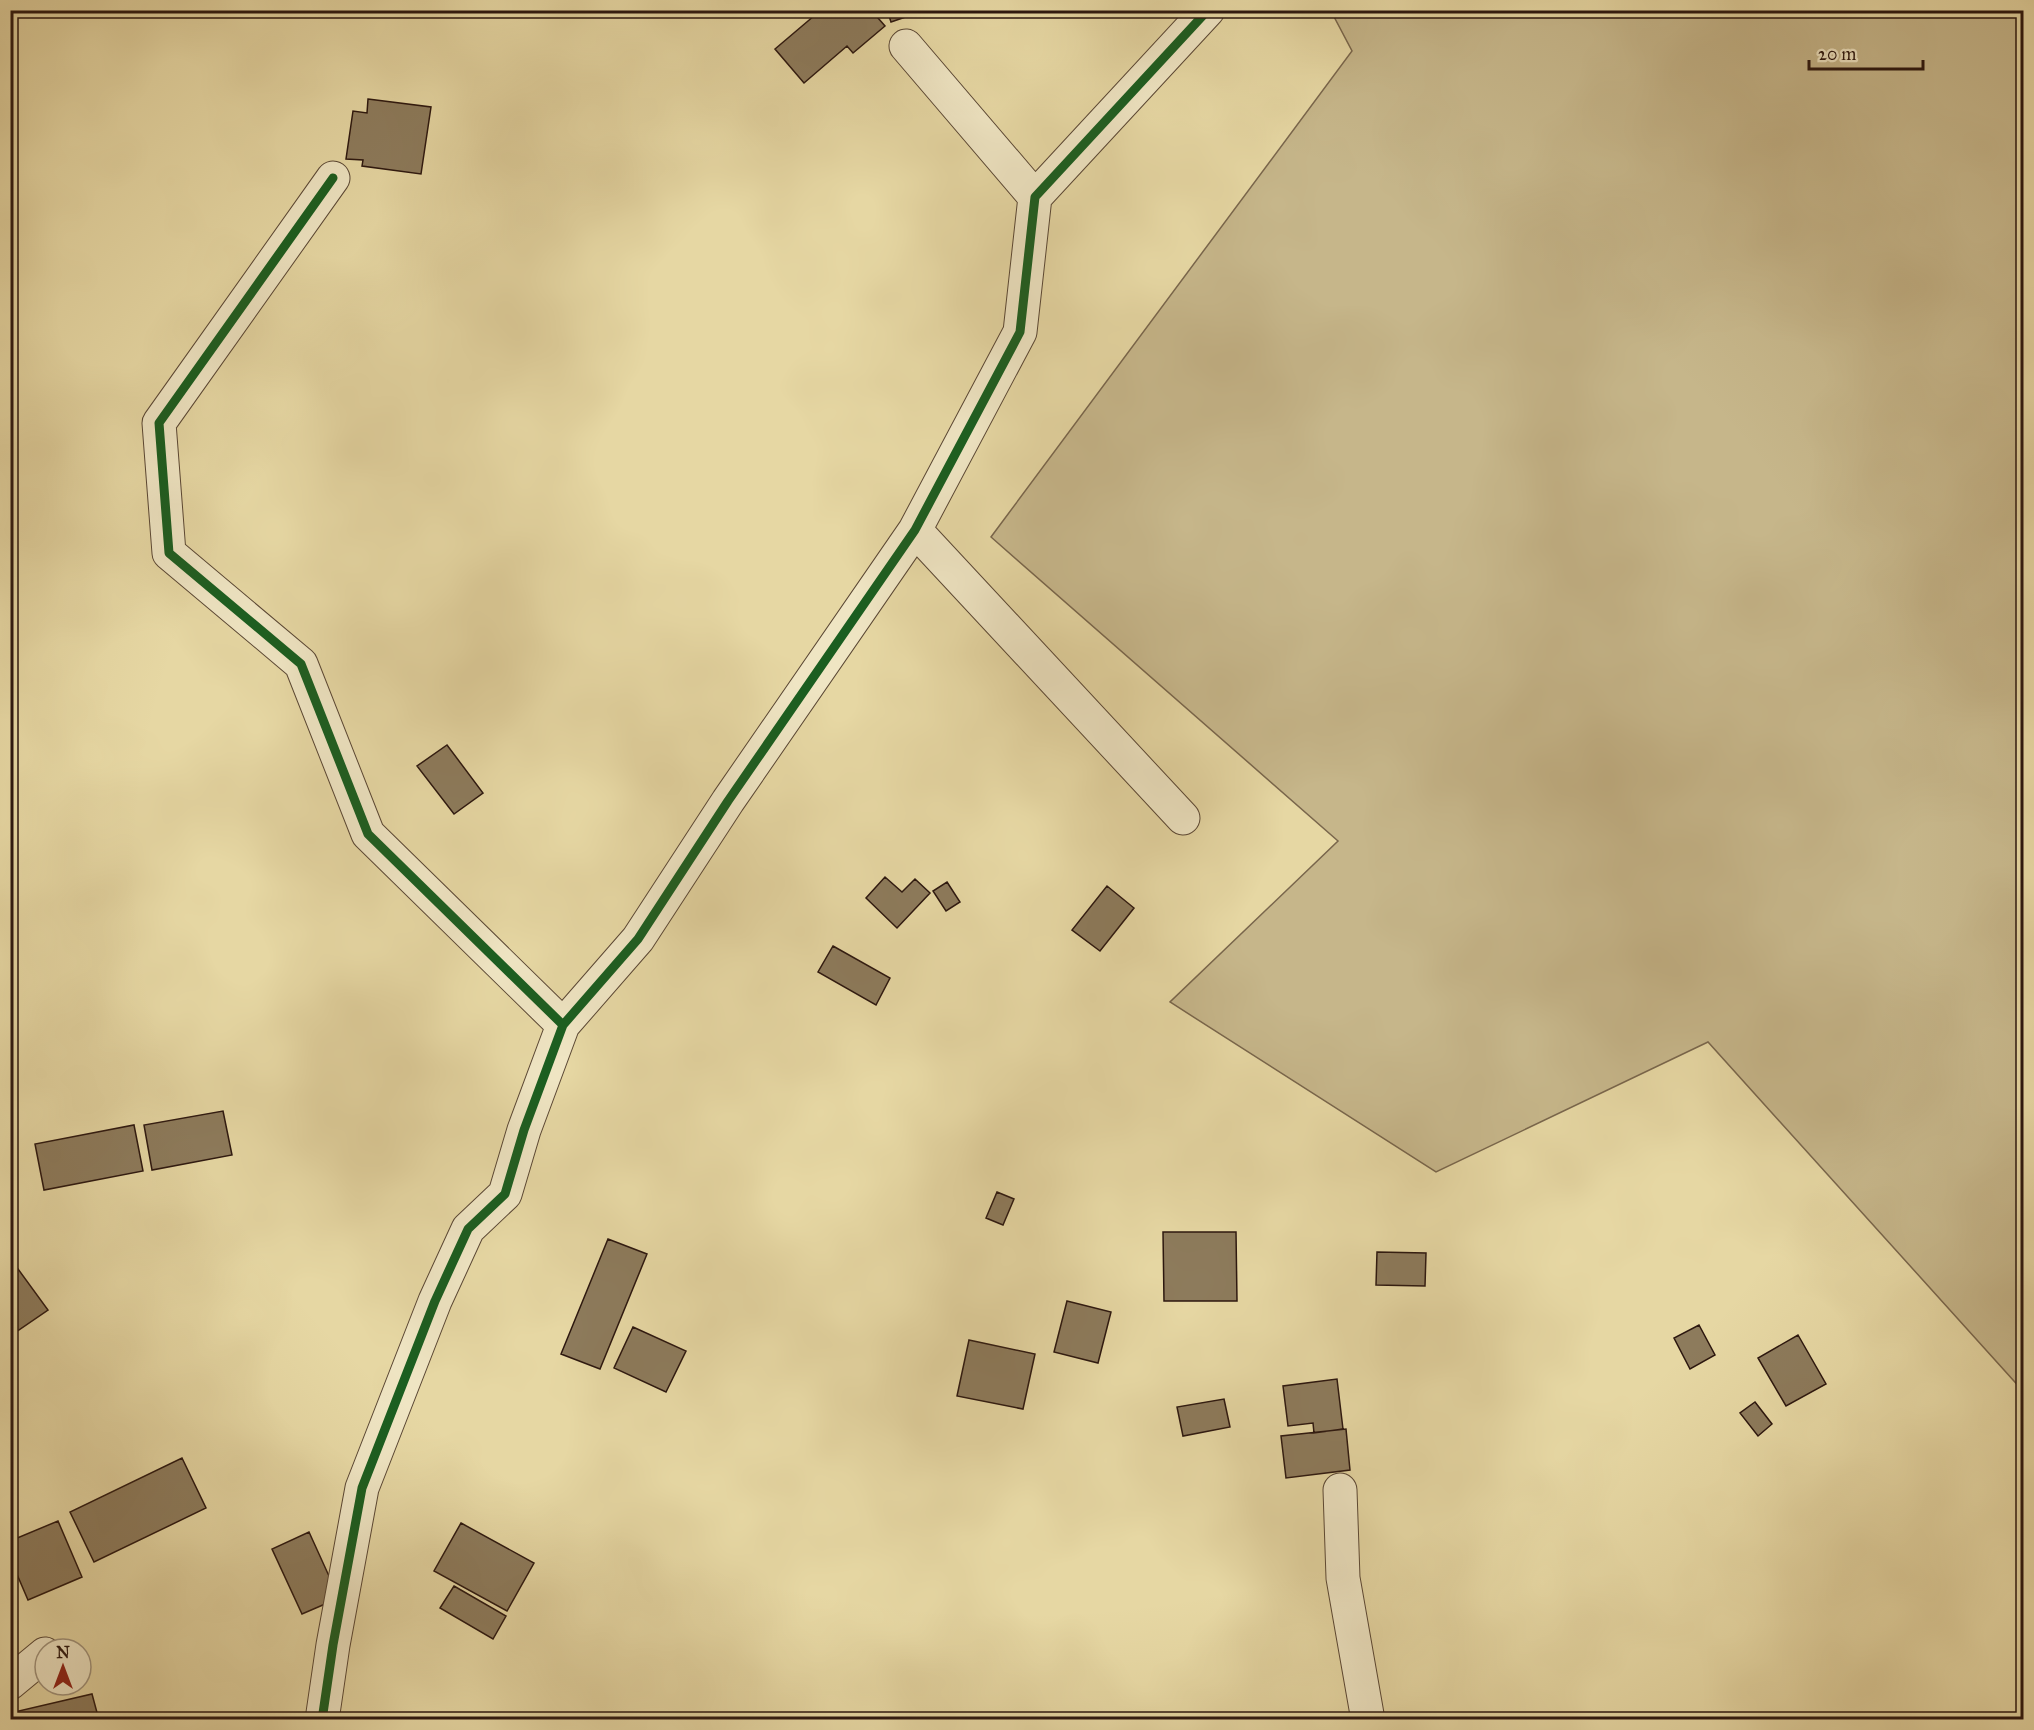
<svg xmlns="http://www.w3.org/2000/svg" width="2034" height="1730" font-family="'IM FELL Great Primer',serif">
<style>
.green{fill:#c6b68a;stroke:#79664c;stroke-width:1.5}
.building{fill:#8d7b5c;stroke:#2c170f;stroke-width:1.5}
.lines{fill:none;stroke-linecap:round;stroke-linejoin:round}
.street-casing{stroke:#5a4734;stroke-width:35}
.street{stroke:#efe5c3;stroke-width:33}
.cycleway-casing{stroke:#efe5c3;stroke-width:13}
.cycleway{stroke:#1b5e20;stroke-width:9}
</style>
<rect width="100%" height="100%" fill="#e6d7a3"/>
<filter id="stains"><feTurbulence type="fractalNoise" baseFrequency=".00333" numOctaves="4"/><feColorMatrix values="0 0 0 0 .2 0 0 0 0 .09 0 0 0 0 .02 0 0 0 .5 -.17"/></filter>
<radialGradient id="worn" r=".72"><stop offset=".6" stop-color="#630" stop-opacity="0"/><stop offset="1" stop-color="#630" stop-opacity=".3"/></radialGradient>
<path class="green" d="M1331,11H2023V1391L1708,1042L1436,1172L1170,1002L1338,841L991,537L1352,51Z"/>
<path class="building" d="M821,10H871L885,26L853,53L847,46L804,83L775,49Z
M887,10H919L920,12L891,22Z
M368,99L431,107L421,174L362,166L363,160L346,159L353,111L367,113Z
M447,745L483,793L454,814L417,766Z
M885,877L902,892L915,879L930,893L897,928L866,898Z
M947,882L960,902L946,911L933,891Z
M1107,886L1134,908L1100,951L1072,930Z
M833,946L890,978L876,1005L818,972Z
M223,1111L232,1155L152,1170L144,1125Z
M134,1125L143,1171L44,1190L35,1144Z
M997,1192L1014,1199L1003,1225L986,1218Z
M1163,1232H1236L1237,1301H1164Z
M608,1239L647,1254L600,1369L561,1354Z
M1377,1252L1426,1253L1425,1286L1376,1285Z
M10,1258L48,1310L10,1336Z
M1067,1301L1111,1312L1098,1363L1054,1352Z
M1699,1325L1715,1355L1690,1369L1674,1338Z
M633,1327L686,1351L666,1392L614,1368Z
M1798,1335L1826,1384L1786,1406L1758,1358Z
M969,1340L1035,1354L1023,1409L957,1396Z
M1337,1379L1343,1429L1314,1433L1313,1423L1288,1426L1283,1386Z
M1224,1399L1230,1427L1183,1436L1177,1407Z
M1755,1402L1772,1424L1758,1436L1740,1413Z
M1346,1429L1350,1470L1286,1478L1281,1436Z
M182,1458L206,1508L94,1562L70,1512Z
M58,1521L82,1577L28,1600L10,1558V1541Z
M461,1523L534,1563L507,1611L434,1571Z
M309,1532L339,1598L302,1614L272,1549Z
M454,1586L506,1616L493,1639L440,1608Z
M92,1694L99,1720H10V1713Z"/>
<g class="lines">
<defs>
<path id="street" d="M906,46L1035,197
M333,178L159,423L169,553L301,664L368,834L563,1025
M915,530L1183,818
M1340,1490L1343,1578L1368,1720
M10,1683L45,1654
M322,1720L333,1645L362,1488L435,1301L468,1229L505,1194L524,1130L563,1025L638,939L728,801L915,530L1020,332L1035,197L1208,10"/>
</defs>
<use href="#street" class="street-casing"/>
<use href="#street" class="street"/>
<defs>
<path id="cycleway" d="M333,178L159,423L169,553L301,664L368,834L563,1025
M322,1720L333,1645L362,1488L435,1301L468,1229L505,1194L524,1130L563,1025L638,939L728,801L915,530L1020,332L1035,197L1208,10"/>
</defs>
<use href="#cycleway" class="cycleway-casing"/>
<use href="#cycleway" class="cycleway"/>
</g>
<rect width="2034" height="1730" fill="none" stroke="#e6d7a3" stroke-width="36"/>
<rect x="12" y="12" width="2010" height="1706" fill="none" stroke="#2c170f" stroke-width="3"/>
<rect x="18" y="18" width="1998" height="1694" fill="none" stroke="#2c170f" stroke-width="1.5"/>
<g transform="translate(63 1667)"><circle r="28" fill="#efe5c3" stroke="#a1937b" stroke-width="1.5"/>
<path d="M0-4.5L10 22L0 15L-10 22Z" fill="#8f2418"/>
<text y="-9" font-size="16" font-weight="bold" text-anchor="middle" fill="#2c170f">N</text>
</g>
<path d="M1809 60v9h114v-9" fill="none" stroke="#2c170f" stroke-width="3"/>
<text x="1818" y="60" font-size="18" fill="#2c170f" stroke="#efe5c3" stroke-width="4.5" paint-order="stroke">20 m</text>
<rect width="100%" height="100%" filter="url(#stains)"/>
<rect width="100%" height="100%" fill="url(#worn)"/>
</svg>
